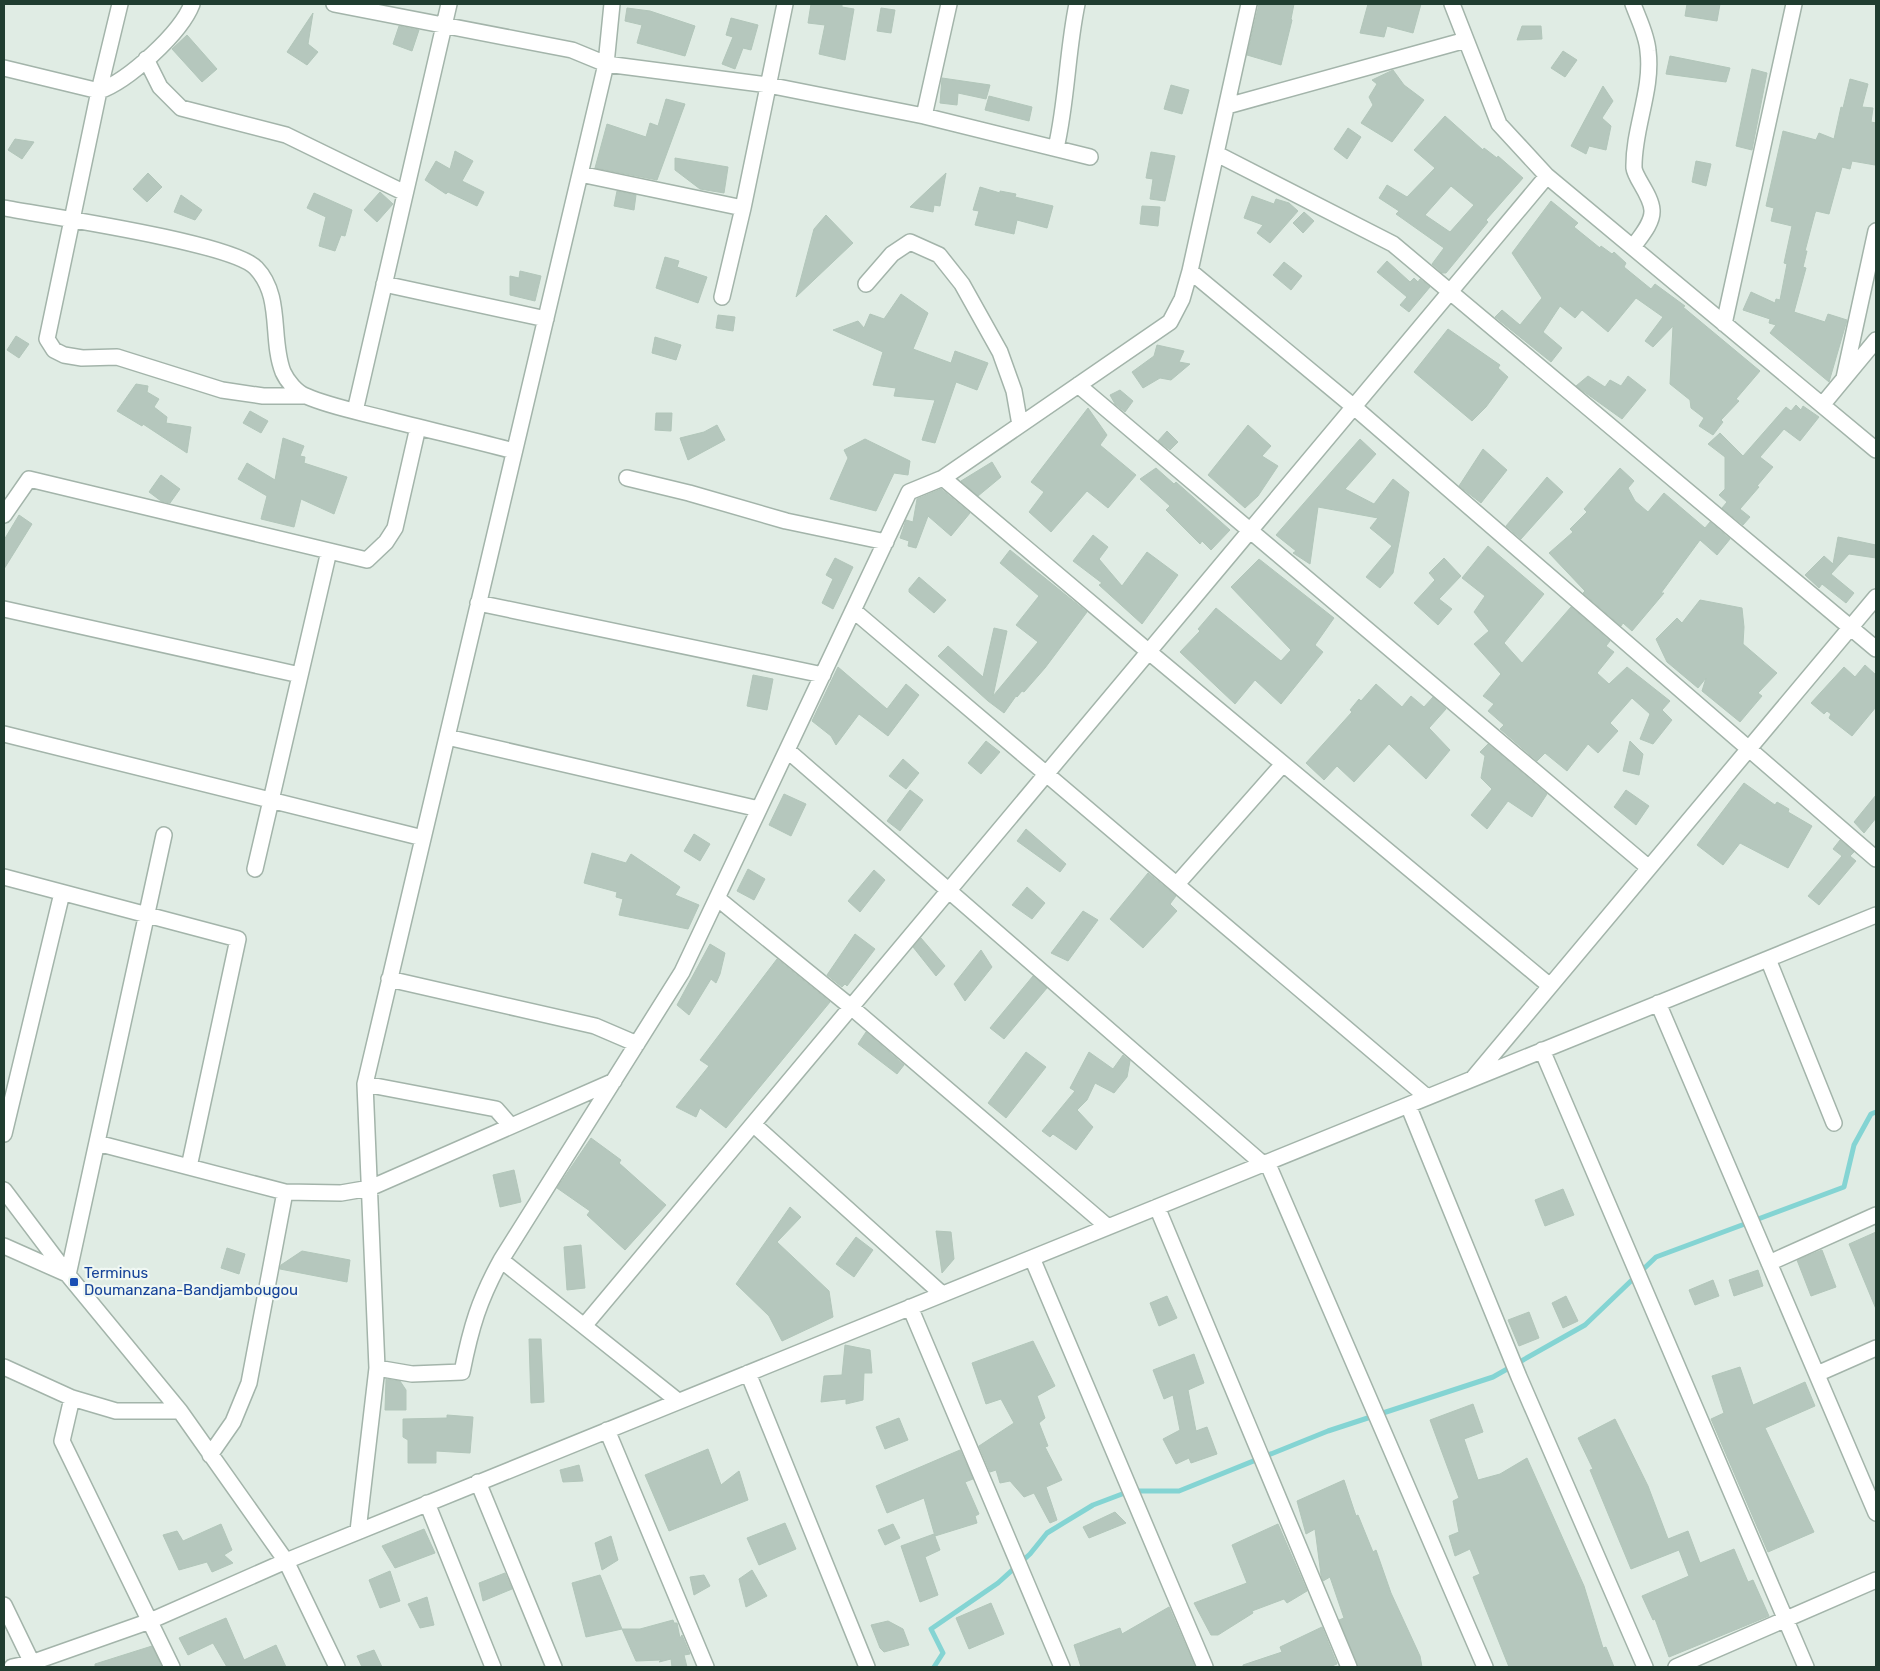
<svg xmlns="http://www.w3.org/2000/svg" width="1880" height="1671" font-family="Rubik,sans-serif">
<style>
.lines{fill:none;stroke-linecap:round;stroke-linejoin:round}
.stream{stroke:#84d4d3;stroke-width:5}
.building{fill:#b5c7bd;stroke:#b2c6ba;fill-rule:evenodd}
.minor-casing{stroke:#a3b4aa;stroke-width:18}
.minor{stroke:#fff;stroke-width:15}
.transit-dot{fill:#1a4fb4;stroke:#f0f8f3;stroke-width:2}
.labels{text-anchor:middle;stroke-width:4.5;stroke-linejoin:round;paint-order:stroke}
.transit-label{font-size:15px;fill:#164399;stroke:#f0f8f3;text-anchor:start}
</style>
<rect width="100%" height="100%" fill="#e0ece4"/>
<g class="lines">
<path class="stream" d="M934,1667L943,1653L931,1629L998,1583L1030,1554L1047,1533L1093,1505L1130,1491H1179L1328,1431L1493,1377L1585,1325L1656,1257L1844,1187L1854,1145L1871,1114L1876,1112"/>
</g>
<path class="building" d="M811,4H842V7L854,9L845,60L819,54L825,25L808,23Z
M1259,4H1294L1291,19L1292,20L1281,65L1247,55Z
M1368,4H1421L1413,33L1387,26L1384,37L1360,33Z
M1687,4H1720L1717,21L1685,16Z
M627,8L650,11L695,26L685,56L637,43L642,25L625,21Z
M881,8L895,10L891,33L877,31Z
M313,13L308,44L318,52L307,65L287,52Z
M731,18L758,25L751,50L743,48L735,69L722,64L733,37L726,35Z
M399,26L419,30L412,51L393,44Z
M1522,26H1541L1542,39L1517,40Z
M187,35L217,69L202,82L172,49Z
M1563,51L1577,60L1565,77L1551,68Z
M1670,56L1730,68L1726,82L1666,74Z
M1752,69L1767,73L1752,150L1736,146Z
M1393,70L1404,85L1424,100L1392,142L1361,123L1373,105L1369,97L1377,84L1372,80Z
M942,78L990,85L986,99L958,93L957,105L940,103Z
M1850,79L1868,84L1862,107L1873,108L1871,122L1876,123L1875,165L1852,161L1850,169L1842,167L1829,214L1816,211L1815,213L1805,251H1807L1803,267L1806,268L1794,312L1825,322L1828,314L1847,320L1829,382L1770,333L1776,325L1769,323L1770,319L1743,310L1751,292L1775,303L1776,299L1780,300L1787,264L1784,263L1792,226L1771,221L1774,208L1766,206L1783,131L1816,140L1819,133L1834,139L1841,107L1843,108Z
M1171,85L1189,90L1182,114L1164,109Z
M1603,86L1613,101L1602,118L1611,126L1606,150L1589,146L1586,154L1571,146Z
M989,96L1032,107L1029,121L985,110Z
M666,99L685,104L657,180L595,168L607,124L646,137L650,123L658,126Z
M1445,116L1483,150L1484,148L1497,158L1498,156L1523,178L1486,220L1488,222L1446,273H1442L1432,264L1444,248L1396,214L1399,211L1379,198L1387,185L1407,197L1435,168L1414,150ZM1451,186L1474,205L1450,232L1425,215Z
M1348,128L1361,137L1347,159L1334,149Z
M15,139L34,142L22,159L8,150Z
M455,151L473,161L462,181L484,192L477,206L448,192L446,194L425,180L436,161L450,169Z
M1151,152L1175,156L1165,201L1150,199L1153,179L1146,178Z
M675,158L728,167L724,193L700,189L675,170Z
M1696,161L1711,164L1706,186L1692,182Z
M148,173L162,187L147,202L133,189Z
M946,173L940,206L934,205L933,212L910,207Z
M980,187L1000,193V191L1016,194L1015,197L1053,206L1047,228L1017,220L1014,234L975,225L979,211L973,210Z
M617,191L636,195L634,210L614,206Z
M380,192L393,204L377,222L364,210Z
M314,193L352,210L345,236L341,235L335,251L319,246L326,217L307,208Z
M181,195L202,210L195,220L174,212Z
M1252,196L1274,204L1276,199L1289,203L1298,211L1270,243L1257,233L1263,225L1244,218Z
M1551,201L1578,223L1574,227L1600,248L1601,246L1612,254L1614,252L1626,263L1624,267L1651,289L1655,284L1685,306L1683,307L1760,371L1736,399L1739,401L1721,420L1723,422L1713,435L1699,426L1704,418L1691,408L1690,400L1670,384L1673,326L1653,347L1645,341L1663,317L1636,298L1608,332L1582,310L1575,318L1560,306L1543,332L1562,348L1551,362L1495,317L1502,310L1520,325L1542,298L1512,253Z
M1142,206L1160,207L1158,226L1140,224Z
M1304,212L1314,221L1303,233L1293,223Z
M826,215L853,243L796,297L814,229Z
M665,257L679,261L677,267L707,277L698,303L656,288Z
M1387,261L1410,282L1414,278L1418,282L1420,279L1430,287L1409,312L1400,305L1407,297L1377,272Z
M1284,262L1302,276L1291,290L1273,275Z
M520,271L541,276L535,301L510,295V276L519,278Z
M901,294L928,313L913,349L951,363L955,351L988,363L977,390L956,382L935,443L922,440L935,400L894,396L896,388L873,385L883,352L833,330L858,321L864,328L870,314L884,319Z
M718,315L735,317L733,331L716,328Z
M1448,329L1500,365L1498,368L1508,377L1486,407L1472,421L1414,372Z
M16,336L29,344L19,358L7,350Z
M655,337L681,345L676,360L652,353Z
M1157,345L1184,351L1179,362L1190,364L1171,380L1160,378L1143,388L1132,372L1154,356Z
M1588,376L1605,387L1610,380L1621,386L1628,376L1646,390L1622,419L1576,386Z
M136,384L148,386L147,392L159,399L154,407L167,417L166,423L191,427L187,453L143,424L142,426L117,411Z
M1120,390L1133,401L1125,412L1115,404L1110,395Z
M1796,405L1801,410L1803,406L1819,417L1800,441L1784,429L1760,457L1773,467L1757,486L1759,487L1740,509L1750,517L1743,525L1722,508L1727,502L1719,495L1725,489V457L1708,444L1720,433L1743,456L1786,407L1791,411Z
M1088,408L1107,435L1100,445L1136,475L1108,508L1087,491L1051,532L1029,512L1044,492L1031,482Z
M250,411L268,421L261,433L243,423Z
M656,413H672L671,431L655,430Z
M717,425L725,440L688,460L680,438L704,432Z
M1248,425L1271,446L1262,456L1278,466L1258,496L1245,508L1208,475Z
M1167,431L1178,442L1170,450L1158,441Z
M283,438L304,446L300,456L305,457L304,463L347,477L334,514L301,499L294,527L261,519L267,496L238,479L247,463L275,480Z
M865,439L910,461L908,475L894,473L876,511L830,499L848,458L844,450Z
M1360,439L1376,454L1345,489L1374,504L1393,479L1409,492L1393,573L1380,588L1366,577L1392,546L1370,528L1378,518L1318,507L1310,564L1293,553L1296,551L1276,535Z
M1483,449L1507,470L1481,503L1459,486Z
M992,462L1001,477L978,496L961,481Z
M1156,468L1174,484L1176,482L1230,530L1211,550L1202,541L1200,544L1166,510L1170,506L1140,479Z
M1620,468L1634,481L1628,488L1635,501L1648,512L1664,493L1705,528L1710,522L1730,539L1717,555L1700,540L1661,593H1664L1632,631L1623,623L1621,626L1583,593L1585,591L1549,553L1573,532L1570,529L1587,512L1584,509Z
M161,475L180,489L170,503L161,501L149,492Z
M1547,477L1563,492L1521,539L1506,526Z
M941,489L970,513L951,536L928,516L916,548L908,546L909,541L900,538L906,520L913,522L917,499Z
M19,515L32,524L4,569V540Z
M1093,535L1108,547L1099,559L1122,586L1147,552L1178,575L1142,624L1099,585L1102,583L1073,561Z
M1838,537L1876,545V558L1849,554L1831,574L1854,593L1846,603L1822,584L1819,588L1805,575L1824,556L1833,564Z
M1488,546L1544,594L1504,643L1522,663L1571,607L1610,641L1606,646L1614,652L1597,673L1609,684L1627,667L1670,701L1662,710L1672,720L1653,744L1640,739L1650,714L1632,698L1610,723L1618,731L1598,753L1588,744L1567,771L1545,753L1537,761L1500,729L1504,725L1488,711L1494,704L1483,696L1501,674L1474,644L1489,631L1474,612L1485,596L1462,578Z
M1010,550L1087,612L1045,668L1024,692L1022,691L1017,697L1016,696L1004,713L988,701L938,656L948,646L983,677L994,628L1007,631L993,696L1038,642L1016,625L1039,596L1000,563Z
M835,558L853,567L833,609L822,603L833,579L826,575Z
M1444,558L1461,576L1439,599L1452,609L1438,625L1414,603L1435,580L1429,573Z
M1259,559L1334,618L1315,645L1323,652L1281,704L1255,680L1235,704L1180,652L1200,631L1198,629L1216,608L1281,661L1291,650L1231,587Z
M919,577L946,600L934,613L909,592V589Z
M1700,600L1742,608L1744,627L1743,644L1777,673L1758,693L1762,696L1740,722L1702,691L1706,678L1698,688L1667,662L1656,639L1677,618L1682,623Z
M1865,665L1876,675V707L1852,736L1829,718L1831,714L1827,711L1824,714L1811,703L1844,667L1855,677Z
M838,667L887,709L906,684L919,695L888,736L859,714L836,745L831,736L812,721Z
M753,675L773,679L767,710L747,706Z
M1376,684L1402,707L1411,696L1424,707L1433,697L1446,709L1429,728L1450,750L1426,779L1389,744L1354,782L1337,766L1324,780L1306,763L1352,712L1350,710L1359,699L1361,701Z
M986,741L1000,752L981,774L968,763Z
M1630,741L1643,754L1639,775L1623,771Z
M1488,744L1547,794L1532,817L1508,801L1487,829L1471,815L1492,789L1481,778L1485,756L1480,752Z
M903,759L919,773L906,789L889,776Z
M1744,783L1775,805L1777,802L1789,809L1788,812L1812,826L1788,868L1740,843L1723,865L1697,845Z
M910,790L923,800L900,831L887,821Z
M1626,790L1649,806L1636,825L1614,807Z
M784,794L806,804L791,836L769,825Z
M1876,795V818L1864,833L1854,822Z
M1026,829L1066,864L1060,872L1017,841Z
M694,834L710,844L700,861L684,851Z
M1840,840L1854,852L1850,856L1856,861L1819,905L1808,896L1842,856L1833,849Z
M592,853L626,863L631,854L680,887L675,895L699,905L688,929L619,915L623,899L616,897L617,892L584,883Z
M748,869L765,879L754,900L737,891Z
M874,870L885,880L860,912L848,901Z
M1148,873L1176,896L1170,904L1177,911L1143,948L1110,919Z
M1027,887L1045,903L1032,919L1012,905Z
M1083,911L1098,920L1068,961L1051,953Z
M855,934L875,949L847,986L845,984L842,987L827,975Z
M921,938L945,966L936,976L913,947Z
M710,944L725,953L720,974L716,983L711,979L689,1015L677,1005Z
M981,950L992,967L965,1001L954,984Z
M777,959L830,1002L726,1128L700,1108L696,1117L676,1107L709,1066L700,1060Z
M1033,976L1047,988L1004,1039L990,1028Z
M866,1032L904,1065L897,1074L858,1044Z
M1026,1052L1046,1067L1006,1118L988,1103Z
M1089,1052L1113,1069L1123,1055L1130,1061L1127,1077L1114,1093L1095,1083L1087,1100L1077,1110L1093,1127L1076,1150L1053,1134L1050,1137L1042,1131L1075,1091L1070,1088Z
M591,1138L621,1160L619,1163L666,1205L625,1250L587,1215L590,1211L557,1188Z
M514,1170L521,1202L500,1207L493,1175Z
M1563,1189L1574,1215L1545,1226L1535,1200Z
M790,1207L801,1217L777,1242L829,1291L833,1317L782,1341L769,1316L736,1284Z
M936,1231L951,1232L954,1259L942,1273Z
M1876,1232V1309L1849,1244Z
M856,1237L873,1250L854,1277L836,1264Z
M581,1245L585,1288L567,1290L564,1247Z
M227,1248L245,1254L239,1274L221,1268Z
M1822,1250L1836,1287L1811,1296L1797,1260Z
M302,1251L350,1260L347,1282L280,1269L281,1265Z
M1758,1270L1763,1286L1734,1296L1729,1280Z
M1713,1280L1719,1296L1695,1305L1689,1290Z
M1167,1296L1177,1318L1159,1326L1150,1303Z
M1566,1296L1578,1321L1563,1328L1552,1303Z
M1529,1312L1539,1338L1519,1346L1508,1320Z
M529,1339H541L544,1402L531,1403Z
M1033,1341L1055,1386L1037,1396L1045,1418L1039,1423L1048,1446L1045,1447L1062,1480L1046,1487L1057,1520L1050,1523L1034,1493L1024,1497L1010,1481L1000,1483L996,1470L990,1472L979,1446L1014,1423L1001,1399L986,1404L972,1363Z
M845,1345L870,1350L872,1373H864L863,1400L846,1404V1399L821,1402L824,1376L842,1375Z
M1194,1354L1204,1383L1188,1390L1196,1431L1207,1427L1217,1454L1191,1463L1189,1458L1176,1464L1163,1439L1180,1430L1173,1395L1164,1399L1153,1370Z
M1740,1367L1753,1405L1805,1382L1815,1406L1765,1428L1814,1532L1768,1552L1711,1419L1724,1413L1712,1376Z
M386,1379L400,1381L406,1390V1410H385Z
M1473,1404L1483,1432L1464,1439L1478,1480L1500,1474L1527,1458L1584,1586L1603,1648L1606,1647L1614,1667H1509L1473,1577L1480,1574L1470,1549L1455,1556L1449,1536L1459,1532L1453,1501L1459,1498L1430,1420Z
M447,1415L473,1417L470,1453L436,1451V1463H408V1440L403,1437V1419L447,1418Z
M899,1418L908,1440L885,1449L876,1427Z
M1615,1419L1648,1486L1668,1539L1688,1531L1700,1563L1734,1549L1748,1582L1753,1580L1769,1616L1669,1657L1655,1619L1653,1620L1642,1596L1689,1576L1679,1550L1631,1569L1590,1470L1593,1469L1578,1438Z
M708,1449L721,1485L739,1471L748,1500L669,1531L645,1475Z
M960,1450L973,1479L965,1482L979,1514L975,1516L977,1523L935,1536L924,1498L887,1513L876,1486Z
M579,1465L583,1481L563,1482L560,1470Z
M1344,1480L1356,1516L1358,1515L1373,1552L1376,1550L1391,1593L1420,1656L1422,1667H1358L1339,1620L1344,1618L1330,1577L1323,1581L1321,1575L1315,1529L1306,1534L1297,1501Z
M1115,1512L1126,1523L1089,1538L1083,1527Z
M785,1523L796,1549L759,1565L747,1538Z
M221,1524L232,1550L224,1555L233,1563L212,1572L207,1562L179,1570L163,1535L177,1531L183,1541Z
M893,1524L900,1538L885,1545L878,1530Z
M1278,1524L1307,1591L1287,1603L1284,1599L1252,1611L1253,1613L1218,1635H1211L1194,1603L1247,1583L1232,1545Z
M424,1529L435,1553L395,1568L382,1546Z
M934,1534L940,1550L925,1557L938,1595L920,1602L901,1546Z
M611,1536L618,1560L602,1570L595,1543Z
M752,1570L767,1596L746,1607L739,1579Z
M390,1571L400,1601L380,1608L369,1580Z
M505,1573L512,1589L483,1601L479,1583Z
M600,1575L622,1629L586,1637L572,1583Z
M704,1575L710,1586L694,1595L690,1577Z
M427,1597L434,1625L420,1628L408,1604Z
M991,1603L1004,1634L969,1649L956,1618Z
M1169,1607L1195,1667H1081L1074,1645L1120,1628L1122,1634Z
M226,1618L244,1660L276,1645L286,1667H227L213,1643L188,1655L179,1638Z
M673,1620L674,1623H677L680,1638L682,1635L690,1654L684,1655L687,1667H672L671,1659L659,1662L661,1660L636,1661L622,1629H640Z
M888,1621L903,1629L909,1645L884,1652L880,1648L871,1625Z
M1322,1627L1337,1664L1329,1667H1243V1665L1282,1652L1280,1647Z
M152,1646L162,1667H95V1664Z
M374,1650L382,1667H362L357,1656Z"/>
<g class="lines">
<defs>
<path id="minor" d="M192,4C181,33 128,81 99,91L47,339L54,350L64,355L82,358L117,357L222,390L263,396H304
M334,4L572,50L606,64L768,85L924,116L1090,157
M1452,4L1499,124L1547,176L1876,450
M1633,4C1638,18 1647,35 1648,51C1653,90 1633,129 1634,168C1635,178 1651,195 1652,210C1653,223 1640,237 1633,247
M146,59L160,87L181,108L286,135L405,193
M4,68L99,91L120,4
M1227,106L1466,40
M924,116L949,4
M1056,148C1067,101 1067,52 1077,4
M1217,154L1393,244L1876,649
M580,174L743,208
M4,208C47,216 233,243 256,268C283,296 270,339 283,372C287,381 297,393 306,396C331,407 360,412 386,419C429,430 472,440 514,451
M1190,271L1354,407L1876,859
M384,284L546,319
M866,284L892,254L910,242L939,255L962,284L1000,352L1014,391L1020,425
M722,297L743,208L785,4
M1724,324L1794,4
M1844,378L1876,231
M1078,385L1649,868
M1823,404L1876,340
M355,411L449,4
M627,478L689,493L786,521L886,542
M943,478L1149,652L1550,986
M4,515L29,479L367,560L386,542L395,528L418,427
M478,603L823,675
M4,609L300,675
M853,610L1427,1097
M4,734L423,838
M447,737L759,809
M787,750L1263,1164
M255,869L329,551
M4,877L238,939L189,1167
M1177,884L1283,764
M717,898L851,1007L1108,1227
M1768,959L1834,1123
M389,979L595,1026L637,1044
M1658,1003L1876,1513
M1542,1050L1806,1667
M1474,1077L1876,597
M365,1084L496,1109L510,1125
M1408,1105L1519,1377L1645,1667
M753,1124L942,1294
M4,1134L62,893
M97,1143L285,1192L341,1193L370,1188L614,1081
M1267,1162L1485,1667
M4,1190L68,1275L180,1411L286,1561L337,1667
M1157,1207L1349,1667
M4,1246L67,1274
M1032,1258L1205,1667
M501,1260L678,1401
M1769,1263L1876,1215
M68,1275L164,835
M910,1307L1062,1667
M584,1326L1547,176
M4,1367L72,1398L116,1411H180
M377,1368L412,1374L462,1372C471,1327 479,1300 501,1260L682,972L909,492L943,478L1170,322L1182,299L1190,271L1249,4
M748,1373L867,1667
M1817,1374L1876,1348
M72,1398L62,1441L172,1667
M607,1430L706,1667
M210,1455L233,1422L249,1383L285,1192
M478,1482L554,1667
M427,1503L493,1667
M358,1531L377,1368L365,1084L606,64L612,4
M4,1605L34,1667
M12,1667L31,1663L150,1621L286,1561L1876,915
M1676,1667L1876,1580"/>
</defs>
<use href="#minor" class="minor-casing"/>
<use href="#minor" class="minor"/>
</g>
<rect class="transit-dot" x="69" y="1277" width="10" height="10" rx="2.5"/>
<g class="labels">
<g class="transit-label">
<text x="84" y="1278">Terminus<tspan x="84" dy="17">Doumanzana-Bandjambougou</tspan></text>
</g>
</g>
<rect width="1880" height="1671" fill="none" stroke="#203d30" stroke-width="10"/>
</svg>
